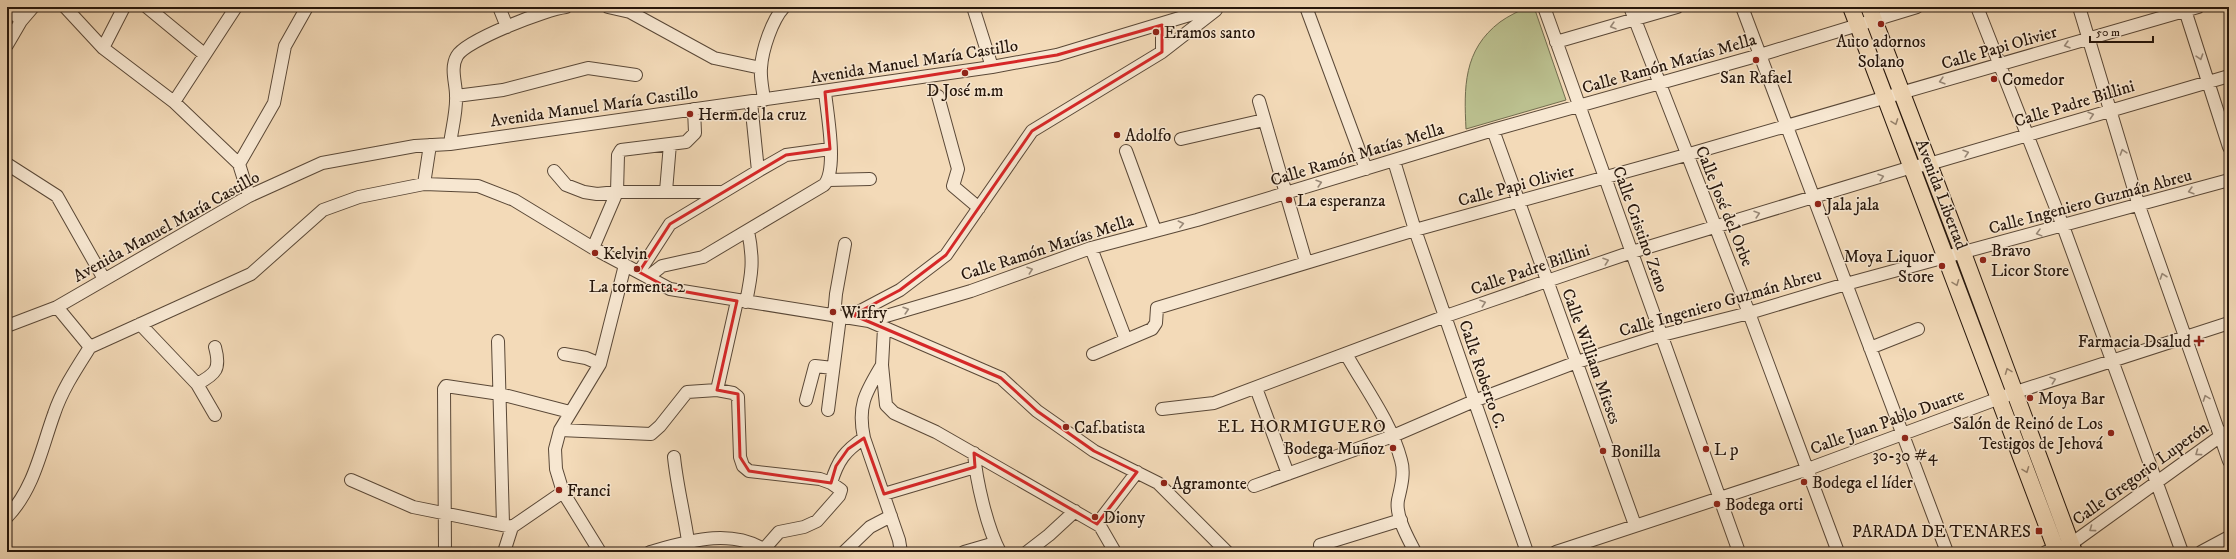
<svg xmlns="http://www.w3.org/2000/svg" width="2236" height="559" font-family="'IM FELL DW Pica',serif">
<style>
.green{fill:#bbc08f;stroke:#716c4e}
.lines{fill:none;stroke-linecap:round;stroke-linejoin:round}
.minor-casing{stroke:#5a4837;stroke-width:14}
.major-casing{stroke:#27170c;stroke-width:18}
.minor{stroke:#f7e7d1;stroke-width:12}
.major{stroke:#f3dab8;stroke-width:16}
.oneway{stroke:#998978}
.oneway2{stroke:#97826b}
.marked{fill:none;stroke:#d62828;stroke-width:3;stroke-linejoin:round}
.poi-dot{fill:#8f2418;stroke:#f7e7d1;stroke-width:1.5}
.labels{text-anchor:middle;stroke-width:3;stroke-linejoin:round;paint-order:stroke}
.poi-label{font-size:17px;fill:#27170c;stroke:#f7e7d1;text-anchor:start}
.street-label{font-size:17px;fill:#27170c;stroke:#f7e7d1}
.neighbourhood-label{font-size:18px;letter-spacing:1px;fill:#27170c;stroke:#f7e7d1}
</style>
<rect width="100%" height="100%" fill="#f3dab8"/>
<filter id="stains"><feTurbulence type="fractalNoise" baseFrequency=".005" numOctaves="4"/><feColorMatrix values="0 0 0 0 .2 0 0 0 0 .09 0 0 0 0 .02 0 0 0 .5 -.17"/></filter>
<radialGradient id="worn" r=".72"><stop offset=".6" stop-color="#630" stop-opacity="0"/><stop offset="1" stop-color="#630" stop-opacity=".3"/></radialGradient>
<path class="green" d="M1526,7H1534L1566,100L1466,129C1464,88 1463,50 1500,22C1508,16 1518,12 1526,7Z"/>
<g class="lines">
<defs>
<path id="minor" d="M8,7L21,21
M65,7L103,48L174,102L239,164
M147,7L204,54
M499,7L507,27
M608,7L630,12L714,58L761,68
M973,7L992,67
M1306,7L1366,169
M1544,7L1739,552
M1630,7L1749,313L1838,552
M1742,7L1947,552
M1977,7L2063,226L2182,552
M2079,7L2139,206L2229,461
M2184,7L2229,147
M1556,42L1677,7
M7,45L21,21L33,7
M103,48L124,7
M1162,52L1216,10
M456,96L503,90L588,68L636,75
M938,96L958,169L953,186L979,208
M764,100C763,90 760,79 761,68C762,50 772,20 784,7
M1259,101L1306,262
M174,102L236,7
M1493,130L1635,525
M1181,139L1264,120
M450,144C452,128 457,111 456,95C456,83 450,68 457,56C466,40 547,9 566,7
M1126,151L1155,230
M1394,161L1415,230L1527,552
M7,164L57,196L104,279
M554,171L566,185L584,192L597,194L617,192H720
M758,171L786,155L830,149
M829,180L870,179
M424,184L430,145
M666,191L670,144
M249,196L239,164L274,103L285,46L307,7
M593,248L617,192L618,155L621,150L686,142L695,133L694,109
M1091,248L1126,340
M639,272L670,224L758,171L751,102
M648,277L662,266L703,257L824,185C838,170 827,113 825,92
M746,302C752,273 754,260 748,231
M57,307L90,347
M834,316L836,294L845,244
M847,318L900,290L946,255L1032,131L1162,52V25
M869,321L971,291L1091,248L1197,220L1493,130L1760,55L1917,7
M140,324L197,384L215,415
M7,326L57,307L249,196L322,163L415,146L450,144L992,67L1057,55L1216,7
M884,328L882,365L886,405L894,413L936,432L1100,526L1115,552
M498,341L503,524
M90,347L251,274L323,210L359,197L424,184L478,186L514,200L593,248L670,289L869,321L1001,378L1037,411L1094,451L1158,483L1227,552
M1870,348L1918,329
M564,354L586,358L600,364
M1093,354L1152,329L1156,323L1157,308L1415,230L1686,155L2198,7
M1346,354C1365,388 1391,422 1401,460C1405,473 1401,487 1398,500C1395,516 1408,538 1415,552
M882,365C866,392 857,405 864,438L899,540L901,552
M197,384C216,374 221,369 215,347
M1256,388L1288,474
M717,390L733,393L738,397L740,457L743,466L749,471L820,479L831,483L841,490L839,496L817,521L804,527L779,532L764,549
M806,400L815,366L833,368
M1162,409L1214,403L1446,316L1547,281L1632,252L1912,167L1929,164L2229,76
M828,410L840,317
M560,430L651,434L660,426L687,392L717,390L737,301
M974,453C976,480 987,528 1000,552
M674,457C677,486 684,513 688,541
M351,480L413,507L512,527
M831,483C838,460 845,451 864,438
M1254,486L1393,436L1474,401L1577,362L1662,335L1749,313L1846,284L2229,180
M884,494L975,467
M7,517C34,489 41,450 54,414C62,390 76,369 90,347
M1097,524L1137,472
M1320,545L1401,520
M445,551L444,389L446,386L500,394L570,412
M504,552L512,527L563,492
M600,552L563,492L556,469L555,449L560,430L600,364L625,265
M650,552C689,541 732,527 768,552
M844,552L870,527L891,516
M964,552L995,543
M1027,552L1049,535L1075,511
M1556,552L1808,469L2016,392L2229,323
M2046,552L2071,544L2082,536L2229,430
M2201,552L2229,537"/>
<path id="major" d="M1851,7L2057,552
M1869,7L1963,253L2074,552"/>
</defs>
<use href="#minor" class="minor-casing"/>
<use href="#major" class="major-casing"/>
<use href="#minor" class="minor"/>
<use href="#major" class="major"/>
</g>
<defs><path id="oneway-chevron" d="M-2-3.5L2.5 0L-2 3.5" fill="none" stroke-width="1.6" stroke-linecap="round" stroke-linejoin="round"/></defs>
<g class="oneway">
<use href="#oneway-chevron" transform="translate(1613 26) rotate(164)"/>
<use href="#oneway-chevron" transform="translate(2067 45) rotate(164)"/>
<use href="#oneway-chevron" transform="translate(2200 57) rotate(72)"/>
<use href="#oneway-chevron" transform="translate(1942 81) rotate(164)"/>
<use href="#oneway-chevron" transform="translate(2091 115) rotate(-17)"/>
<use href="#oneway-chevron" transform="translate(2123 152) rotate(-107)"/>
<use href="#oneway-chevron" transform="translate(1966 153) rotate(-17)"/>
<use href="#oneway-chevron" transform="translate(1881 177) rotate(-17)"/>
<use href="#oneway-chevron" transform="translate(1319 183) rotate(-17)"/>
<use href="#oneway-chevron" transform="translate(2191 191) rotate(164)"/>
<use href="#oneway-chevron" transform="translate(1757 214) rotate(-17)"/>
<use href="#oneway-chevron" transform="translate(1181 224) rotate(-13)"/>
<use href="#oneway-chevron" transform="translate(2039 233) rotate(165)"/>
<use href="#oneway-chevron" transform="translate(1606 261) rotate(-19)"/>
<use href="#oneway-chevron" transform="translate(1030 270) rotate(-19)"/>
<use href="#oneway-chevron" transform="translate(2163 276) rotate(-109)"/>
<use href="#oneway-chevron" transform="translate(1483 303) rotate(-19)"/>
<use href="#oneway-chevron" transform="translate(906 310) rotate(-17)"/>
<use href="#oneway-chevron" transform="translate(2053 380) rotate(-19)"/>
<use href="#oneway-chevron" transform="translate(2206 398) rotate(-110)"/>
<use href="#oneway-chevron" transform="translate(2198 453) rotate(144)"/>
<use href="#oneway-chevron" transform="translate(2092 529) rotate(144)"/>
</g>
<g class="oneway2">
<use href="#oneway-chevron" transform="translate(1895 122) rotate(70)"/>
<use href="#oneway-chevron" transform="translate(1956 283) rotate(69)"/>
<use href="#oneway-chevron" transform="translate(2008 371) rotate(-111)"/>
<use href="#oneway-chevron" transform="translate(2026 470) rotate(69)"/>
</g>
<path class="marked" d="M1162,25V52L1032,131L946,255L900,290L853,315L1001,378L1037,411L1094,451L1137,472L1097,524L974,453L975,467L884,494L864,438L848,449L836,466L831,483L749,471L740,457L738,394L717,390L737,301L670,289L639,272L670,224L786,155L830,149L825,92L1057,55Z"/>
<g class="poi-dot">
<circle cx="1881" cy="24" r="4"/>
<circle cx="1156" cy="32" r="4"/>
<circle cx="1756" cy="60" r="4"/>
<circle cx="965" cy="73" r="4"/>
<circle cx="1994" cy="79" r="4"/>
<circle cx="690" cy="114" r="4"/>
<circle cx="1117" cy="135" r="4"/>
<circle cx="1289" cy="200" r="4"/>
<circle cx="1818" cy="204" r="4"/>
<circle cx="595" cy="253" r="4"/>
<circle cx="1983" cy="260" r="4"/>
<circle cx="1942" cy="266" r="4"/>
<circle cx="637" cy="269" r="4"/>
<circle cx="833" cy="312" r="4"/>
<path d="M2197 335h4v4h4v4h-4v4h-4v-4h-4v-4h4z"/>
<circle cx="2030" cy="398" r="4"/>
<circle cx="1066" cy="427" r="4"/>
<circle cx="2111" cy="433" r="4"/>
<circle cx="1905" cy="438" r="4"/>
<circle cx="1393" cy="448" r="4"/>
<circle cx="1706" cy="449" r="4"/>
<circle cx="1603" cy="451" r="4"/>
<circle cx="1804" cy="482" r="4"/>
<circle cx="1164" cy="483" r="4"/>
<circle cx="559" cy="490" r="4"/>
<circle cx="1717" cy="504" r="4"/>
<circle cx="1095" cy="517" r="4"/>
<rect x="2035" y="527" width="8" height="8" rx="2"/>
</g>
<g class="labels">
<g class="poi-label">
<text x="1164" y="38">Eramos santo</text>
<text x="1881" y="47" text-anchor="middle">Auto adornos<tspan x="1881" dy="20">Solano</tspan></text>
<text x="1756" y="83" text-anchor="middle">San Rafael</text>
<text x="2002" y="85">Comedor</text>
<text x="965" y="96" text-anchor="middle">D José m.m</text>
<text x="698" y="120">Herm.de la cruz</text>
<text x="1125" y="141">Adolfo</text>
<text x="1297" y="206">La esperanza</text>
<text x="1826" y="210">Jala jala</text>
<text x="1991" y="256">Bravo<tspan x="1991" dy="20">Licor Store</tspan></text>
<text x="603" y="259">Kelvin</text>
<text x="1934" y="262" text-anchor="end">Moya Liquor<tspan x="1934" dy="20">Store</tspan></text>
<text x="637" y="292" text-anchor="middle">La tormenta 2</text>
<text x="841" y="318">Wirfry</text>
<text x="2191" y="347" text-anchor="end">Farmacia Dsalud</text>
<text x="2038" y="404">Moya Bar</text>
<text x="2103" y="429" text-anchor="end">Salón de Reinó de Los<tspan x="2103" dy="20">Testigos de Jehová</tspan></text>
<text x="1074" y="433">Caf.batista</text>
<text x="1385" y="454" text-anchor="end">Bodega Muñoz</text>
<text x="1714" y="455">L p</text>
<text x="1611" y="457">Bonilla</text>
<text x="1905" y="461" text-anchor="middle">30-30 #4</text>
<text x="1812" y="488">Bodega el líder</text>
<text x="1172" y="489">Agramonte</text>
<text x="567" y="496">Franci</text>
<text x="1725" y="510">Bodega orti</text>
<text x="1103" y="523">Diony</text>
<text x="2031" y="537" text-anchor="end">PARADA DE TENARES</text>
</g>
<g class="street-label">
<text transform="translate(1999 47) rotate(-16)" y="6">Calle Papi Olivier</text>
<text transform="translate(914 61) rotate(-9)" y="6">Avenida Manuel María Castillo</text>
<text transform="translate(1669 63) rotate(-16)" y="6">Calle Ramón Matías Mella</text>
<text transform="translate(2074 103) rotate(-17)" y="6">Calle Padre Billini</text>
<text transform="translate(594 106) rotate(-8)" y="6">Avenida Manuel María Castillo</text>
<text transform="translate(1357 154) rotate(-17)" y="6">Calle Ramón Matías Mella</text>
<text transform="translate(1516 185) rotate(-15)" y="6">Calle Papi Olivier</text>
<text transform="translate(1942 194) rotate(69)" y="6">Avenida Libertad</text>
<text transform="translate(2090 201) rotate(-15)" y="6">Calle Ingeniero Guzmán Abreu</text>
<text transform="translate(1725 206) rotate(68)" y="6">Calle José del Orbe</text>
<text transform="translate(166 226) rotate(-29)" y="6">Avenida Manuel María Castillo</text>
<text transform="translate(1641 229) rotate(70)" y="6">Calle Cristino Zeno</text>
<text transform="translate(1047 247) rotate(-18)" y="6">Calle Ramón Matías Mella</text>
<text transform="translate(1530 269) rotate(-19)" y="6">Calle Padre Billini</text>
<text transform="translate(1720 302) rotate(-16)" y="6">Calle Ingeniero Guzmán Abreu</text>
<text transform="translate(1592 356) rotate(70)" y="6">Calle William Mieses</text>
<text transform="translate(1483 374) rotate(71)" y="6">Calle Roberto C.</text>
<text transform="translate(1887 421) rotate(-20)" y="6">Calle Juan Pablo Duarte</text>
<text transform="translate(2140 473) rotate(-36)" y="6">Calle Gregorio Luperón</text>
</g>
<g class="neighbourhood-label">
<text x="1302" y="432">EL HORMIGUERO</text>
</g>
</g>
<rect width="2236" height="559" fill="none" stroke="#f3dab8" stroke-width="24"/>
<rect x="8" y="8" width="2220" height="543" fill="none" stroke="#27170c" stroke-width="2"/>
<rect x="12" y="12" width="2212" height="535" fill="none" stroke="#27170c"/>
<path d="M2090 36v6h63v-6" fill="none" stroke="#27170c" stroke-width="2"/>
<text x="2096" y="36" font-size="12" fill="#27170c" stroke="#f7e7d1" stroke-width="3" paint-order="stroke">50 m</text>
<rect width="100%" height="100%" filter="url(#stains)"/>
<rect width="100%" height="100%" fill="url(#worn)"/>
</svg>
